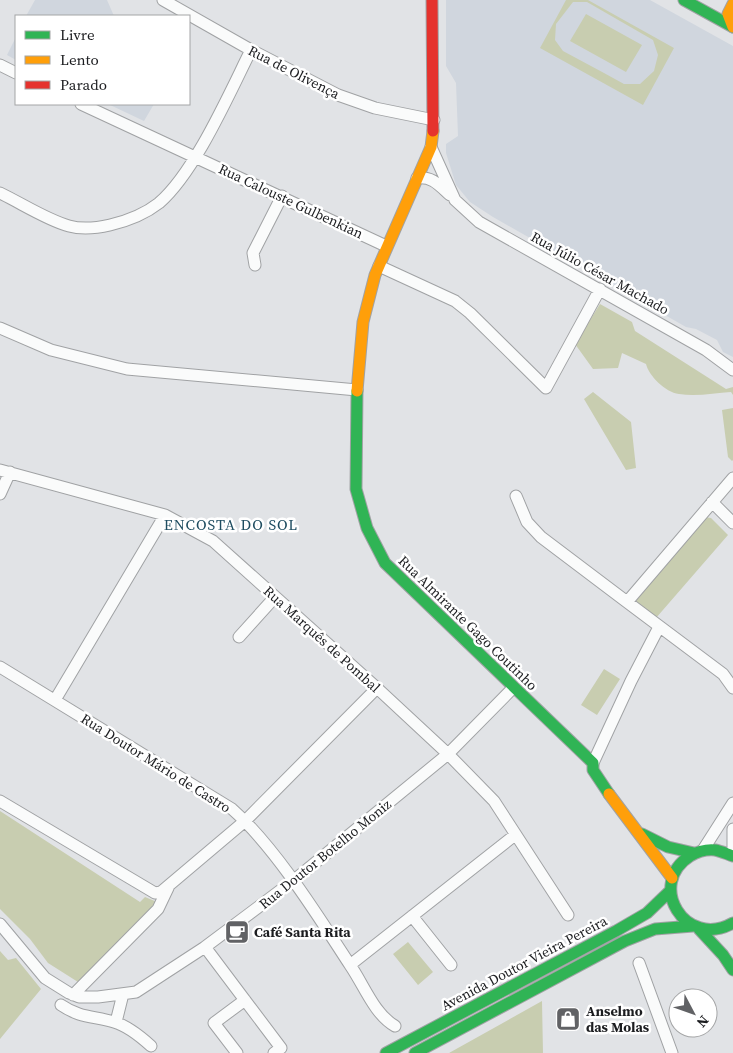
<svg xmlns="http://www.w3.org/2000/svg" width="733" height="1053" font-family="'Source Serif 4',serif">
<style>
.built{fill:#d0d6de}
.green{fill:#c8cdb0;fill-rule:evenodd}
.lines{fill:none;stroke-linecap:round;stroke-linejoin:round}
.street-casing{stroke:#a0a2a4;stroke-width:13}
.fast-casing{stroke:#a0a2a4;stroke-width:13}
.slow-casing{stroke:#a0a2a4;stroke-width:13}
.jam-casing{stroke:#a0a2a4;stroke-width:13}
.street{stroke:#fafbfb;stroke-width:11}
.fast{stroke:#30b455;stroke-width:11}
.slow{stroke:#ff9f0a;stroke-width:11}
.jam{stroke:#e5322d;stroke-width:11}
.labels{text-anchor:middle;stroke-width:5;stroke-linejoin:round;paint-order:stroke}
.street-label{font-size:14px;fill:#1c1d20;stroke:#fff}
.poi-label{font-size:14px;font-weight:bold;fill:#1c1d20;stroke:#fff;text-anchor:start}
.neighbourhood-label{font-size:15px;letter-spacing:1px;fill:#1f4d61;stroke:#fff}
</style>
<rect width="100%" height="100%" fill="#e1e3e6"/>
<path class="built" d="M35,0H107L114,16H26Z
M446,0H650L733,46V357L723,352L717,340L696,329L686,327L493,217L470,202L456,185L446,153V144L458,136L456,83L446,66Z
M16,37V60L7,55Z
M108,104H154L144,121Z"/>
<path class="green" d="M566,0H588L674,48L643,105L540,48ZM573,2H587L653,40L658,55L654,71L640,84H624L604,73L563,51L555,40L556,24Z
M586,14L642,45L626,72L570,41Z
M600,304L632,322L635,331L726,389L733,387V395L731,392C715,393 696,397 679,394C665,392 649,376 646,364L622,353L618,368L593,369L575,344Z
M593,392L631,422L636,468L626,470L584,399Z
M733,408V460L732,461L728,457L722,410Z
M705,517L711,518L728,535L656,618L638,604L636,601L638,597Z
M604,669L620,679L597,715L581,705Z
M0,811L140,902L145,897L157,902L78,982L48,963L30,939L0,909Z
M408,942L433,972L418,985L393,954Z
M0,951L8,960L16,958L41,989L0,1039Z
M542,1001L543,1053H449Z"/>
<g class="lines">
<defs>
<path id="street" d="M163,0L251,50L338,95L375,108L434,120
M0,65L16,73
M81,104L386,246
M431,147L455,200L479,222L706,350L733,370
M417,178C432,176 439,185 450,195
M0,193C21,203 47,220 69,226C83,230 97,228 110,225C127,221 145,214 159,203C195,172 229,94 251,50
M255,265L253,253L282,196
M379,266L455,301L470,313L546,388L600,289
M0,328L51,350L127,369L357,390
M0,470L165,515L213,541L377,688L448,754L494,801L568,915
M0,494L10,472
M516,496L527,522L541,537L627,602L733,478
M712,502L733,523
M627,602L723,674L733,688
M239,637L275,597
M0,667L232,809C275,847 318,916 350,965C364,985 374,1014 395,1026
M55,700L165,515
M593,763L631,681L659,627
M0,801L155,893L161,892L245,821L377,688
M733,829V848
M703,850L733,803
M412,916L451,965
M0,924L45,978L69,993L79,997H98L136,992L205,947L293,881L448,754L513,688
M205,947L281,1048L274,1053
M639,963L672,1053
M350,965L515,835
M73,995L158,909L168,888
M61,1005C80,1018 93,1016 114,1022C128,1026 140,1036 151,1046
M116,1022L123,994
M237,1053L214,1023L245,1000"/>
<path id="fast" d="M684,0L733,27
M357,391L356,489L367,528L385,563L593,763V770L609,794
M642,834L668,847L694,853
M733,856C727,854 721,851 715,850C706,849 697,852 690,856C646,884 685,950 733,923
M699,929L723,955L733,970
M386,1053L616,931L647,913L670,891
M415,1053L625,941L655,929L693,926"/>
<path id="slow" d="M733,4L728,14L733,27
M357,391L363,322L375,275L431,147L433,131
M609,794L672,878"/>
<path id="jam" d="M432,0L433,131"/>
</defs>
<use href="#street" class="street-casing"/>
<use href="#fast" class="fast-casing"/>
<use href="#slow" class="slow-casing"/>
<use href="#jam" class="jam-casing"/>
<use href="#street" class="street"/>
<use href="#fast" class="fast"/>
<use href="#slow" class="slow"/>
<use href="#jam" class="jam"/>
</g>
<defs>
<symbol id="cafe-square" viewBox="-11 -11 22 22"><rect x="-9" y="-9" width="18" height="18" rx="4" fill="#616265" stroke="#fff"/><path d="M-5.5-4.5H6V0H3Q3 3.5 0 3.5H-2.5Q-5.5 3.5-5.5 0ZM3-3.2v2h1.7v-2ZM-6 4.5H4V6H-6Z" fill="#fff"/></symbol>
<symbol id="shop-square" viewBox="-11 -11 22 22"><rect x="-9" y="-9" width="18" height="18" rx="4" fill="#616265" stroke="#fff"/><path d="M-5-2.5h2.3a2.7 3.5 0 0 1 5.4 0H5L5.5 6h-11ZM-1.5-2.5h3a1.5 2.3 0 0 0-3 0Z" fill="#fff"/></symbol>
</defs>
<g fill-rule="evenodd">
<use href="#cafe-square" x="223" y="918" width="28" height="28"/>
<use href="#shop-square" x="554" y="1005" width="28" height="28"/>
</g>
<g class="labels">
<g class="street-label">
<text transform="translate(294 72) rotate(27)" y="5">Rua de Olivença</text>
<text transform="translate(291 201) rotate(25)" y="5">Rua Calouste Gulbenkian</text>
<text transform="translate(600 273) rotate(29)" y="5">Rua Júlio César Machado</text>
<text transform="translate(468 623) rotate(44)" y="5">Rua Almirante Gago Coutinho</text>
<text transform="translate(322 639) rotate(42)" y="5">Rua Marquês de Pombal</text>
<text transform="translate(156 763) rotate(32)" y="5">Rua Doutor Mário de Castro</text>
<text transform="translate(325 854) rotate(-39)" y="5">Rua Doutor Botelho Moniz</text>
<text transform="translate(524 963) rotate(-28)" y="5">Avenida Doutor Vieira Pereira</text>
</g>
<g class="poi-label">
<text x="254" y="937">Café Santa Rita</text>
<text x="586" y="1016">Anselmo<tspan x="586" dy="16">das Molas</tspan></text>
</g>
<g class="neighbourhood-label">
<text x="231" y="530">ENCOSTA DO SOL</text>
</g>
</g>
<rect x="15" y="15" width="175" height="90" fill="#ffffff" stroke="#a4a5a6"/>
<rect x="25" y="31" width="25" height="8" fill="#30b455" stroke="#a4a5a6"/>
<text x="60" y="40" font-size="15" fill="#1c1d20">Livre</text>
<rect x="25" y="56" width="25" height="8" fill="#ff9f0a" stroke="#a4a5a6"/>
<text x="60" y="65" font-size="15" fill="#1c1d20">Lento</text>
<rect x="25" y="81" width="25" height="8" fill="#e5322d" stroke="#a4a5a6"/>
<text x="60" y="90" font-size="15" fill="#1c1d20">Parado</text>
<g transform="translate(693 1013) rotate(131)"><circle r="24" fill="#ffffff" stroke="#a4a5a6"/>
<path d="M0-4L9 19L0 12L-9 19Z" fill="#616265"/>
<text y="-8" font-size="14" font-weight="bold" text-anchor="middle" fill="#1c1d20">N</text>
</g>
</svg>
